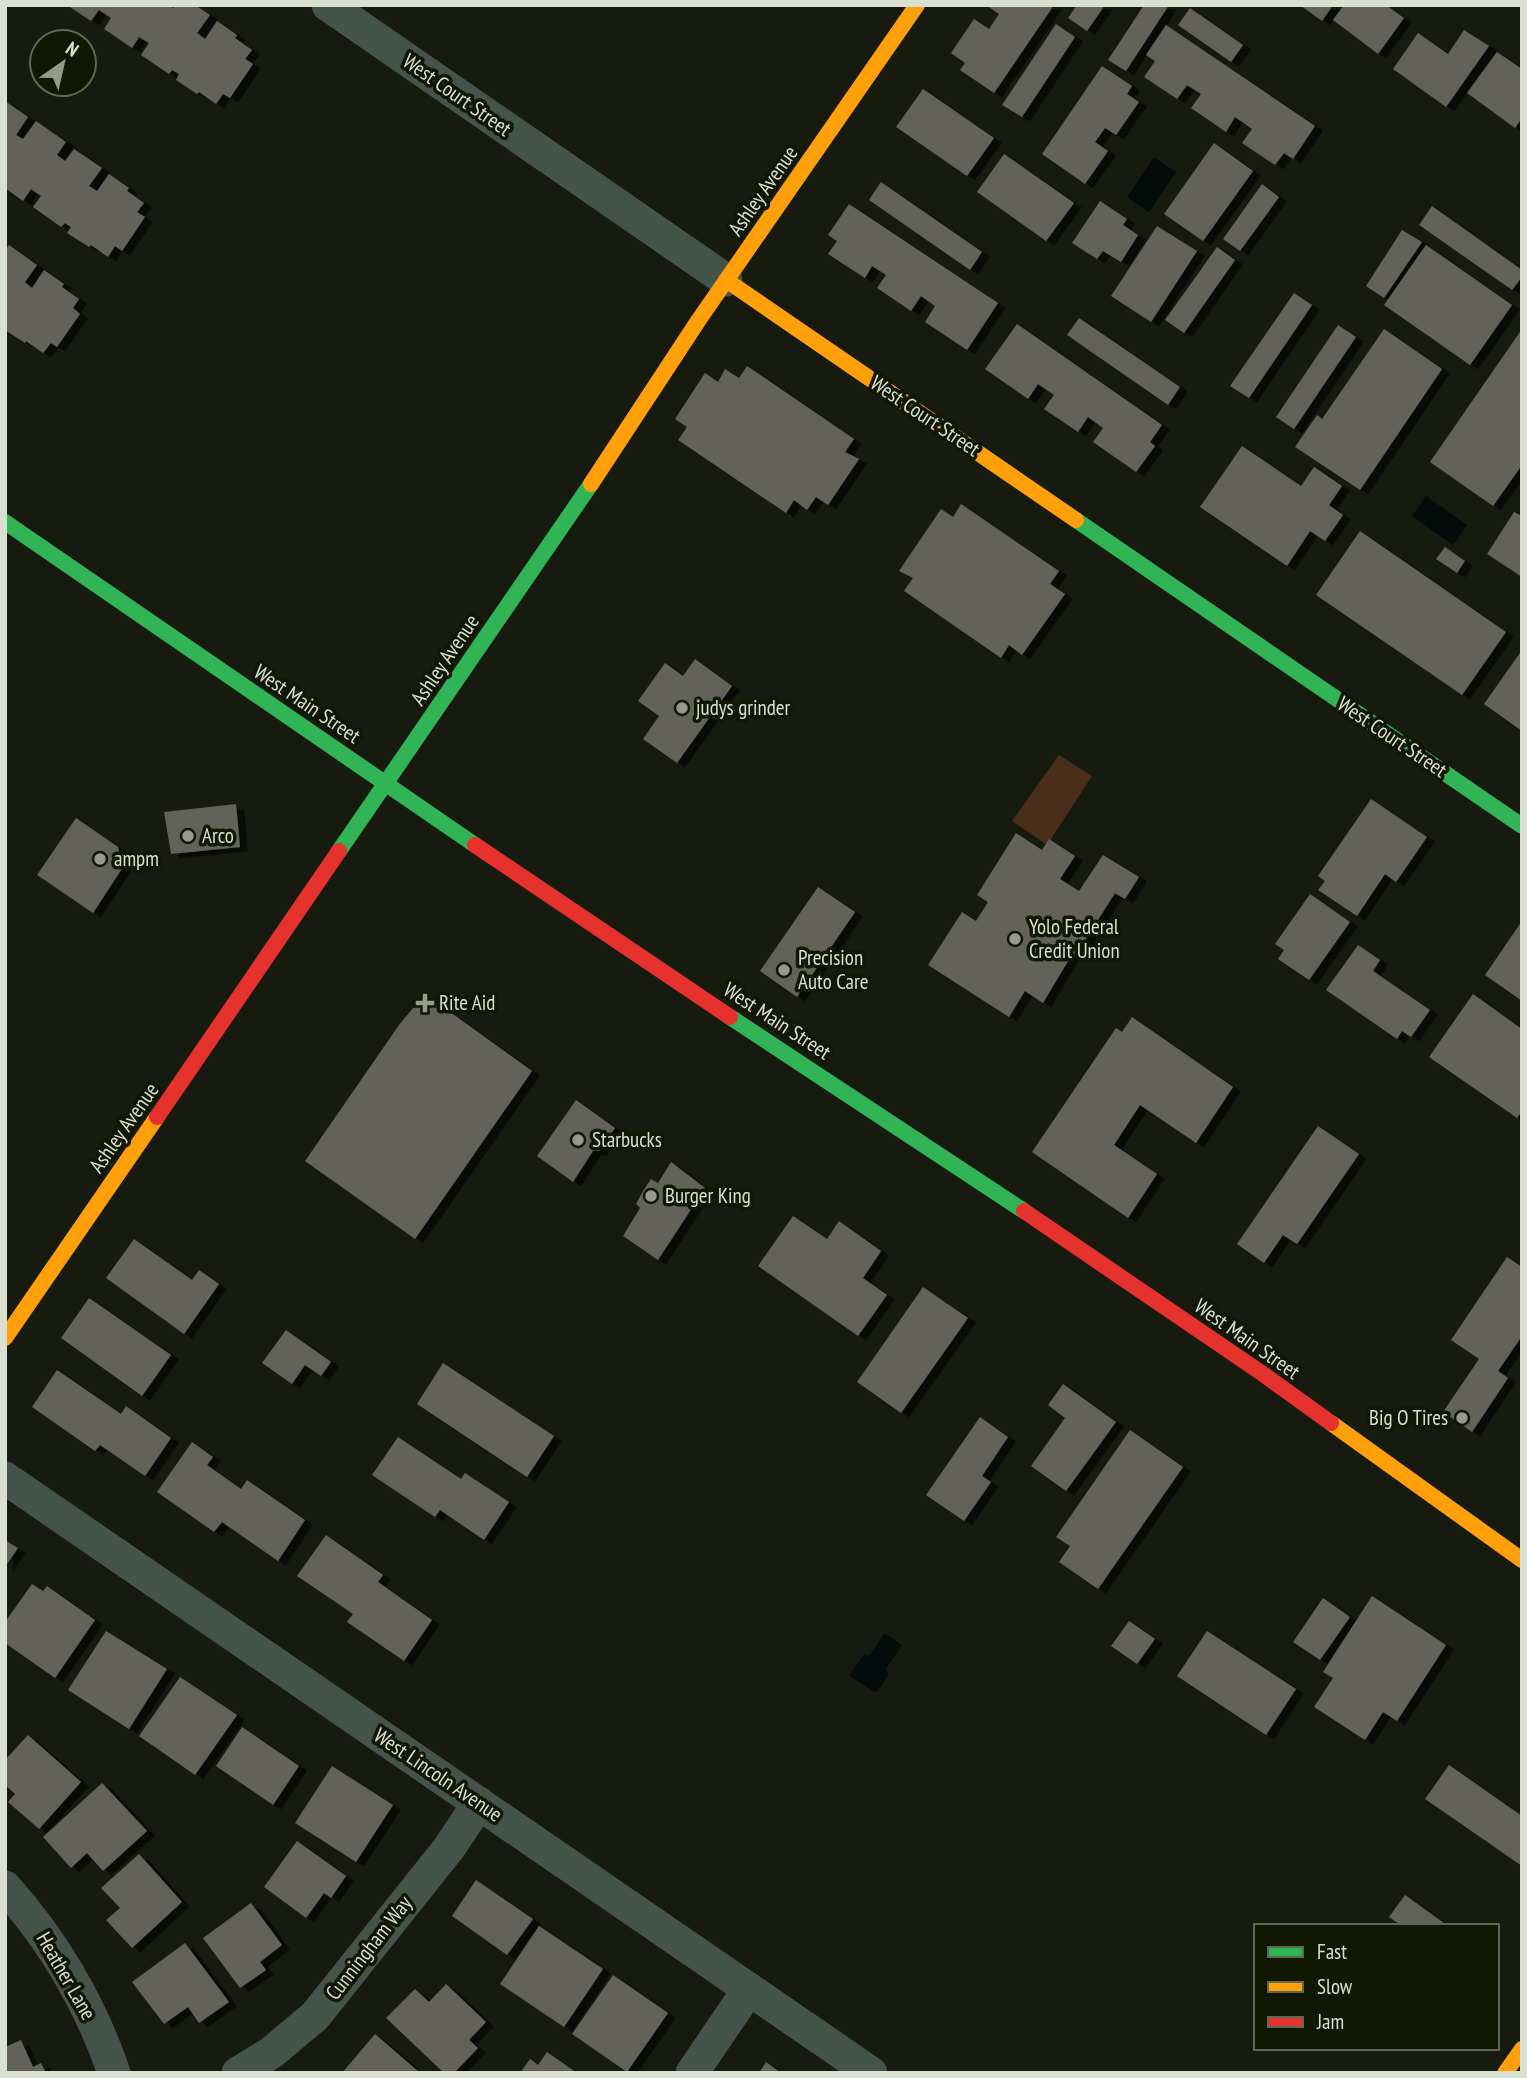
<svg xmlns="http://www.w3.org/2000/svg" width="1527" height="2078" font-family="'PT Sans Narrow',sans-serif">
<style>
.green{fill:#492f19}
.water{fill:#030c0a}
.building{fill:#626258;filter:url(#shadow)}
.lines{fill:none;stroke-linecap:round;stroke-linejoin:round}
.street{stroke:#45544a;stroke-width:33}
.fast{stroke:#30b455;stroke-width:16}
.slow{stroke:#ff9f0a;stroke-width:16}
.jam{stroke:#e5322d;stroke-width:16}
.poi-dot{fill:#959a8d;stroke:#101703;stroke-width:2.5}
.labels{text-anchor:middle;stroke-width:7;stroke-linejoin:round;paint-order:stroke}
.street-label{font-size:21px;fill:#d9dfd1;stroke:#101703}
.poi-label{font-size:21px;fill:#d9dfd1;stroke:#101703;text-anchor:start}
</style>
<defs>
<filter id="shadow"><feDropShadow dx="8" dy="4.5" stdDeviation="0" flood-color="#0009"/></filter>
</defs>
<rect width="100%" height="100%" fill="#171b0f"/>
<path class="green" d="M1059,755L1092,776L1047,845L1012,821Z"/>
<path class="water" d="M1154,157L1176,172L1149,212L1127,197Z
M1426,496L1467,525L1453,545L1412,516Z
M884,1634H886L902,1645L886,1669L889,1674L877,1692H874L850,1676V1674L864,1654L869,1656Z"/>
<path class="building" d="M67,5H169L173,8L175,5H195L210,15L197,33L205,39L217,21L237,35L235,38L252,50L245,59L253,64L230,98L223,94L216,104L199,92L197,94L176,80L179,74L172,70L169,74L141,55L149,43L139,37L132,48L104,29L111,18L99,10L91,21Z
M986,5H1054L994,93L960,70L965,63L951,53L974,19L989,29L999,14Z
M1077,5H1105L1087,31L1068,18Z
M1144,5H1169L1126,71L1108,60Z
M1300,5H1333L1322,21Z
M1344,5H1386L1404,18L1378,54L1333,20Z
M1190,8L1243,45L1231,62L1178,25Z
M1056,24L1075,37L1022,117L1002,105Z
M1166,25L1315,126L1293,159L1284,153L1275,165L1242,143L1252,129L1235,117L1226,132L1191,108L1201,94L1187,85L1177,99L1144,77L1155,61L1146,55Z
M1464,30L1489,46L1446,107L1393,69L1418,33L1448,54Z
M1497,52L1522,69V118L1515,128L1467,93Z
M1102,66L1132,86L1127,94L1139,102L1116,135L1105,128L1095,142L1108,151L1085,184L1042,154Z
M923,89L994,138L967,176L896,127Z
M5,101L28,117L16,135L23,139L36,121L66,142L57,155L65,161L74,149L102,168L89,186L97,191L109,174L129,188L127,191L144,203L137,212L145,217L122,251L115,246L108,257L91,245L89,247L67,233L71,227L65,223L61,227L33,207L41,196L31,189L23,201L5,188Z
M1214,143L1253,171L1203,241L1164,214Z
M1004,154L1074,203L1046,241L977,192Z
M881,182L982,252L970,270L869,200Z
M1262,184L1279,197L1240,251L1223,239Z
M1100,201L1127,219L1123,225L1138,235L1121,262L1103,251L1097,259L1072,243Z
M849,204L998,303L967,350L925,322L935,306L921,296L911,311L877,288L886,275L872,266L865,278L828,254L837,241L828,235Z
M1432,206L1522,270V277L1512,290L1419,225Z
M1157,226L1197,251L1151,322L1111,296Z
M1402,230L1422,242L1384,298L1366,286Z
M9,245L37,265L25,282L32,288L44,270L64,284L62,287L79,299L73,308L80,314L57,347L51,343L43,353L26,341L25,343L5,330V251Z
M1426,245L1512,305L1470,365L1384,305Z
M1217,247L1235,260L1184,333L1165,320Z
M1294,293L1312,305L1249,398L1230,386Z
M1079,318L1180,387L1168,405L1067,335Z
M1017,324L1162,425L1150,442L1155,446L1136,472L1093,442L1103,428L1088,417L1078,432L1044,409L1054,395L1038,384L1028,399L985,369Z
M1338,325L1356,337L1294,429L1276,417Z
M1384,329L1442,369L1360,490L1295,447L1317,415L1322,419Z
M1522,329V465L1493,506L1430,462Z
M747,366L854,439L845,452L859,459L828,505L816,497L807,510L794,500L786,513L678,440L687,427L675,419L705,373L718,382L725,369L739,378Z
M1242,446L1301,486L1314,467L1342,486L1329,505L1343,515L1325,541L1310,531L1287,566L1200,507Z
M961,504L1059,571L1050,584L1065,594L1022,655L1009,645L1001,658L904,591L913,578L899,571L941,509L953,517Z
M1514,512L1522,516V577L1487,554Z
M1360,531L1506,632L1462,695L1316,595Z
M1445,547L1465,561L1457,573L1436,559Z
M1522,650V731L1484,704Z
M695,659L732,686L677,763L643,739L659,716L638,701L665,663L683,676Z
M1371,799L1427,837L1396,882L1385,874L1357,916L1318,890L1325,881L1318,876Z
M236,804L240,847L171,854L164,812Z
M76,818L118,847L123,867L93,913L37,875Z
M1016,833L1042,850L1049,839L1075,856L1060,879L1079,891L1103,855L1139,877L1125,899L1115,893L1074,958L1071,956L1043,1003L1025,991L1009,1017L928,965L962,912L976,921L988,902L977,895Z
M818,887L855,912L797,997L760,971Z
M1310,894L1350,922L1309,980L1278,959L1284,950L1275,944Z
M1522,921V1001L1485,975Z
M1358,945L1380,960L1373,971L1430,1010L1411,1037L1402,1031L1397,1039L1326,990Z
M1473,994L1522,1029V1111L1517,1118L1429,1057Z
M430,1001L439,1004L532,1071L415,1239L305,1161L399,1025L413,1008Z
M1132,1017L1233,1087L1196,1143L1140,1105L1114,1145L1157,1174L1128,1218L1032,1152L1116,1028L1122,1032Z
M576,1100L615,1128L599,1151H593L573,1182L537,1156Z
M1318,1126L1359,1154L1297,1244L1283,1235L1264,1263L1237,1244Z
M671,1162L705,1188L658,1260L623,1236L640,1208L636,1204L643,1191L651,1179L658,1183Z
M793,1216L827,1239L839,1221L881,1251L863,1278L887,1295L858,1336L758,1266Z
M134,1239L192,1280L199,1270L219,1284L184,1334L106,1278Z
M1507,1257L1522,1267V1336L1498,1371L1508,1378L1472,1432L1443,1412L1479,1359L1451,1340Z
M923,1287L968,1318L901,1413L857,1382Z
M89,1298L171,1355L142,1396L61,1338Z
M286,1330L331,1362L321,1376L305,1365L292,1384L262,1363Z
M443,1363L554,1436L527,1477L417,1404Z
M57,1370L121,1414L126,1406L171,1438L145,1476L100,1445L95,1451L32,1407Z
M1063,1384L1116,1422L1066,1491L1031,1466L1065,1418L1048,1405Z
M980,1417L1008,1437L982,1476L991,1482L964,1521L926,1495Z
M1130,1430L1183,1467L1098,1589L1059,1562L1070,1546L1056,1537Z
M398,1437L461,1479L465,1473L509,1502L484,1540L440,1510L435,1517L372,1475Z
M192,1442L213,1457L207,1465L241,1489L247,1480L305,1520L278,1561L222,1522L214,1532L157,1492Z
M326,1535L383,1575L378,1582L432,1620L404,1661L347,1622L353,1614L297,1576Z
M5,1540L18,1548L5,1567Z
M32,1584L43,1591L47,1586L95,1620L55,1678L5,1643V1622Z
M1372,1596L1446,1645L1397,1721L1383,1712L1365,1740L1314,1707L1333,1678L1323,1672Z
M1323,1598L1350,1617L1320,1660L1293,1642Z
M1129,1621L1155,1639L1137,1664L1111,1646Z
M106,1631L167,1669L129,1729L68,1690Z
M1207,1631L1296,1689L1266,1735L1177,1676Z
M180,1677L237,1715L195,1775L139,1736Z
M242,1727L299,1766L273,1805L216,1766Z
M28,1735L81,1782L39,1829L8,1802L15,1794L5,1785V1760Z
M1449,1765L1522,1816V1866L1425,1799Z
M332,1766L393,1805L356,1862L295,1823Z
M102,1783L147,1831L103,1871L87,1853L71,1868L43,1837Z
M297,1841L346,1876L331,1898L324,1893L306,1918L264,1887Z
M139,1854L182,1902L132,1948L106,1920L120,1908L101,1888Z
M476,1880L533,1919L507,1955L452,1916Z
M1405,1895L1448,1926H1402L1389,1917Z
M251,1903L282,1945L260,1962L266,1970L240,1988L203,1938Z
M539,1926L603,1969L564,2027L500,1984Z
M185,1943L229,2002L199,2023L188,2007L164,2024L132,1982Z
M613,1975L668,2013L627,2072L572,2034Z
M446,1984L486,2022L469,2040L478,2048L454,2073H444L386,2018L415,1989L429,2002Z
M375,2034L420,2073H342Z
M21,2040L33,2067L41,2063L46,2073H5V2047Z
M547,2052L577,2073H520L530,2059L538,2065Z
M766,2062L781,2073H759Z"/>
<g class="lines">
<path class="street" d="M328,5L726,280
M5,1478L871,2073
M5,1887C53,1940 91,2005 114,2073
M238,2073L271,2053L315,2016L449,1848L479,1803
M692,2073L749,1989"/>
<path class="fast" d="M1076,520L1522,826
M5,522L475,845
M339,851L591,484
M730,1017L1024,1211"/>
<path class="slow" d="M726,280L1076,520
M591,484L698,321L917,5
M5,1338L157,1117
M1331,1423L1522,1560
M1505,2073L1522,2049"/>
<path class="jam" d="M475,845L730,1017
M157,1117L339,851
M1024,1211L1263,1374L1331,1423"/>
</g>
<g class="poi-dot">
<circle cx="682" cy="708" r="7"/>
<circle cx="188" cy="836" r="7"/>
<circle cx="100" cy="859" r="7"/>
<circle cx="1015" cy="939" r="7"/>
<circle cx="784" cy="970" r="7"/>
<path d="M421.5 992.5h7v7h7v7h-7v7h-7v-7h-7v-7h7z"/>
<circle cx="578" cy="1140" r="7"/>
<circle cx="651" cy="1196" r="7"/>
<circle cx="1462" cy="1418" r="7"/>
</g>
<g class="labels">
<g class="street-label">
<text transform="translate(457 95) rotate(35)" y="7">West Court Street</text>
<text transform="translate(763 191) rotate(-55)" y="7">Ashley Avenue</text>
<text transform="translate(925 416) rotate(34)" y="7">West Court Street</text>
<text transform="translate(445 660) rotate(-56)" y="7">Ashley Avenue</text>
<text transform="translate(307 704) rotate(34)" y="7">West Main Street</text>
<text transform="translate(1392 737) rotate(34)" y="7">West Court Street</text>
<text transform="translate(777 1021) rotate(33)" y="7">West Main Street</text>
<text transform="translate(124 1128) rotate(-55)" y="7">Ashley Avenue</text>
<text transform="translate(1247 1339) rotate(35)" y="7">West Main Street</text>
<text transform="translate(438 1775) rotate(34)" y="7">West Lincoln Avenue</text>
<text transform="translate(369 1948) rotate(-52)" y="7">Cunningham Way</text>
<text transform="translate(66 1976) rotate(60)" y="7">Heather Lane</text>
</g>
<g class="poi-label">
<text x="696" y="715">judys grinder</text>
<text x="202" y="843">Arco</text>
<text x="114" y="866">ampm</text>
<text x="1029" y="934">Yolo Federal<tspan x="1029" dy="24">Credit Union</tspan></text>
<text x="798" y="965">Precision<tspan x="798" dy="24">Auto Care</tspan></text>
<text x="439" y="1010">Rite Aid</text>
<text x="592" y="1147">Starbucks</text>
<text x="665" y="1203">Burger King</text>
<text x="1448" y="1425" text-anchor="end">Big O Tires</text>
</g>
</g>
<rect width="1527" height="2078" fill="none" stroke="#d9dfd1" stroke-width="14"/>
<rect x="1254" y="1924" width="245" height="126" fill="#101703" stroke="#606755" stroke-width="2"/>
<rect x="1268" y="1947" width="35" height="10" fill="#30b455" stroke="#606755" stroke-width="2"/>
<text x="1317" y="1959" font-size="21" fill="#d9dfd1">Fast</text>
<rect x="1268" y="1982" width="35" height="10" fill="#ff9f0a" stroke="#606755" stroke-width="2"/>
<text x="1317" y="1994" font-size="21" fill="#d9dfd1">Slow</text>
<rect x="1268" y="2017" width="35" height="10" fill="#e5322d" stroke="#606755" stroke-width="2"/>
<text x="1317" y="2029" font-size="21" fill="#d9dfd1">Jam</text>
<g transform="translate(63 63) rotate(34)"><circle r="33" fill="#101703" stroke="#606755" stroke-width="2"/>
<path d="M0-5L12 26L0 18L-12 26Z" fill="#959a8d"/>
<text y="-10" font-size="19" font-weight="bold" text-anchor="middle" fill="#d9dfd1">N</text>
</g>
</svg>
